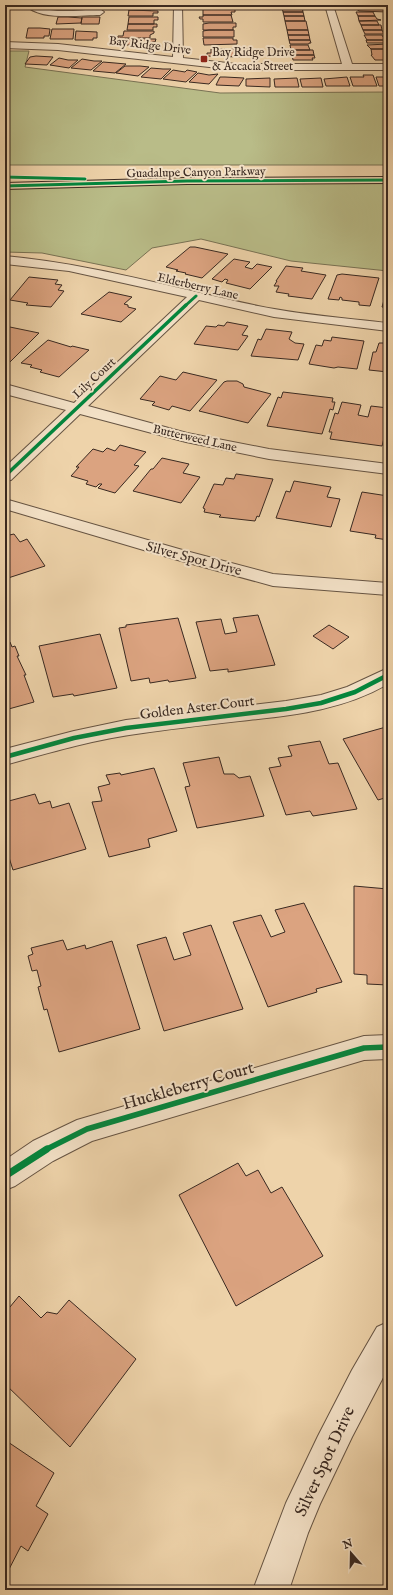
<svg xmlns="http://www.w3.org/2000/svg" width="393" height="1595" font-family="'IM FELL English',serif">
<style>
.green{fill:#b9bc88;stroke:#797254}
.building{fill:#dba380;stroke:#392921}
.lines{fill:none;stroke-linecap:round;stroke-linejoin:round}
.minor-casing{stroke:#665443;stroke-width:2}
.major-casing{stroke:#392921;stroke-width:2}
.minor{fill:#f4e2c8;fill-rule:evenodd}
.major{fill:#eed3aa;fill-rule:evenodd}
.cycleway-far4-casing{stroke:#f4e2c8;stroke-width:4.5}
.cycleway-far3-casing{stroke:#f4e2c8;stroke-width:5}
.cycleway-far2-casing{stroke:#f4e2c8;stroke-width:6}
.cycleway-far1-casing{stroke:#f4e2c8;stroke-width:8}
.cycleway-casing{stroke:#f4e2c8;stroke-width:10}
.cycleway-far4{stroke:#00873e;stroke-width:3}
.cycleway-far3{stroke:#00873e;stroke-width:3.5}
.cycleway-far2{stroke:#00873e;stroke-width:4.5}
.cycleway-far1{stroke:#00873e;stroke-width:5.5}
.cycleway{stroke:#00873e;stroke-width:7}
.poi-dot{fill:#8f2418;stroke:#f4e2c8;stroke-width:1.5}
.labels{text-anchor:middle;stroke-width:4;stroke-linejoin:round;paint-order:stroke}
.far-street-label{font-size:12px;fill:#392921;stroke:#f4e2c8}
.far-poi-label{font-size:12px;fill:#392921;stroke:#f4e2c8;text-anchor:start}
.street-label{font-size:14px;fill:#392921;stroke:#f4e2c8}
.near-street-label{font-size:17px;fill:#392921;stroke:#f4e2c8}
</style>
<rect width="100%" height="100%" fill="#eed3aa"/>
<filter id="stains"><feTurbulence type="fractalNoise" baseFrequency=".005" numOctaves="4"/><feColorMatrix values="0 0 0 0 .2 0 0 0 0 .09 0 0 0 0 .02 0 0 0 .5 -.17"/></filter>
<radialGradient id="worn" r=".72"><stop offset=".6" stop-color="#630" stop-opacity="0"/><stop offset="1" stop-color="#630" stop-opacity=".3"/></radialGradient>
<path class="green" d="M5,51H29L25,67L220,93L388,92V165H5Z
M388,180V271L291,261L201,239L152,248L126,270L42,253L5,252V186Z"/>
<path class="building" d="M129,5H156V7H151V10H128Z
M202,5H231V8H202Z
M280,5H301L302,7H280Z
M351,5H384L385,7H354Z
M282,7H302L303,12H283Z
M380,7V9H386L387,12L359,11L355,8Z
M208,8L235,9V12H231L232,15H203V9Z
M129,10L158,11V13H153V16H128Z
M283,12H303L304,16H284Z
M356,12H373L375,16H358Z
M203,15H231L233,22H203V19H200L199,17H203Z
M284,16H304L305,21H285Z
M358,16H375L377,19L381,20L359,21Z
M58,17H68L82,18L81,23L56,24Z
M82,17H100L99,24H81Z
M129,17H158V20H154V24H128Z
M285,21H306L308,30H287Z
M359,21H377L379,25H361Z
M209,23H236V27H233V30H203V24Z
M128,24H157V27H153V30H127Z
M361,25H381L382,30H363Z
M28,28H40L50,29L49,36H44V38H26Z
M52,29H74L73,39H50Z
M209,30H234V37H203V31Z
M287,30H308L309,35H288Z
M363,30H382L384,34H365Z
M76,31L97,32V38H93V40H75Z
M124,31H154V33L150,35V38H117L118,36H123Z
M288,35H309L310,40H289Z
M364,35H382L383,37H388V40H367Z
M203,38H233V40H237V44L204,45Z
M125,39H156L155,42H152V45H124Z
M289,40H310L311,43H309V44H290Z
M366,40H384L386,43H367Z
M388,44V49H371L367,45Z
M290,45H308L310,50H291Z
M211,49H249L250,55L240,56V57L207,56V53H211Z
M371,49H388V60H375L371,55H372Z
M291,50H313L314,55H292Z
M292,55H314L315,58H312L313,60H293Z
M36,56L53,57L47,65L25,64L30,57Z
M59,58L68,60H78L69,68L50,65Z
M82,59L94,61H102L91,70L71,68Z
M103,62L115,63L126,64L115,73L93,71Z
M125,66H140L149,67L138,76L116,73Z
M151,68L163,69H171L161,79L141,77Z
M173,70L185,72L187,70L197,72L186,82L163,79Z
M198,73L209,75L218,74L209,84L189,82Z
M363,75H373L377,86H353L350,77H364Z
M220,77H225L244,78L239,86L216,85Z
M347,77L350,86H326L324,79Z
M376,77H388V86H379Z
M270,78V87L246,86V79Z
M297,78L299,87H275L274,79Z
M321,78L323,87H302L300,79Z
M190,247H195L228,254L202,278L185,274L186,273L176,271L178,270L166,267Z
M234,259L250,262L245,267L252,269L257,264L272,267L250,289L226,283L228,280L225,279L222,282L212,279Z
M286,266L303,268L301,271L326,275L312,299L288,296L289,294L276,292L279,286H274L277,281H276Z
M342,274L379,278L370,306L359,305V302L342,300V298L340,297L339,300L328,299L337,275Z
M29,277L58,280L55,284L62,285L58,290L64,291L51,307L26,305L28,303L10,300Z
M388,286V308L382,307Z
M109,292L132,297L124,304L128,305V307L136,309L121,322L81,314Z
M227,322L248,326L242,335L248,336L238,350L194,344L206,326L216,327L218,325L224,326Z
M5,326L39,333L8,364L5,363Z
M266,329L292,332L289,339L295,343L304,344L298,360L251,356L258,339L261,340Z
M332,337L364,341L357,369L338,367L334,368L309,364L316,345L322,346L324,340L331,341Z
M48,340L71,347L72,346L89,350L59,377L40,372L42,370L30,367L32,365L21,363Z
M379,343H388V372L369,370L373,352H376Z
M183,372L217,380L190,411L172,406L169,410L152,405L155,402L140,399L160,376L176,380Z
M227,381H237L243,384L244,387L271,394L248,423L199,411L224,382Z
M283,392L333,398L332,402H335L333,410L330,409L322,434L267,426L278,397L281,398Z
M342,402L361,405L358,415L368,417L371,406L388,408V422L382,446L330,439L332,432H329L335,413L338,414Z
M120,445L146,452L134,465L139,466L115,493L98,488L102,484H99L96,487L86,484L88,481L71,476L79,467H76L93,449L103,452L107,448L115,451Z
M162,458L189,464L183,473L200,477L181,503L133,491L151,469H153Z
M236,474L273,479L259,517L257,516L255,521L219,517L221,515L204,512L205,509L203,508L214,484L223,485L226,478L234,479Z
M294,481L331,487L327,497L340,499L331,527L276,518L286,491L290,492Z
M362,492L388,496V540L375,538L376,535L350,531Z
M14,534L20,542L27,539L45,566L5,579V536Z
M258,615L275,665L228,672V669L210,671L196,622L221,619L225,634L237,632L233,618Z
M178,618L196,678L169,682L168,680L150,683L149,678L131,681L119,628L126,627V625Z
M329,625L349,637L333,649L313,636Z
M100,634L117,688L74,696L73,694L53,697L39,646Z
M10,642L12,647L15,646L19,656H17L26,675H24L34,702L5,710V643Z
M386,727L388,730V797L378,800L343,739Z
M320,741L329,764L338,763L357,809L313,816L310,811L286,815L269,768L281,766L278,758L292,756L288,746Z
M219,757L224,774H234L239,778L250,776L264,816L197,828L185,787L190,786L183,763Z
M154,768L177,831L148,839L150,847L109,857L92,802L102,801L98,787L110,784L106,775L120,773L121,775Z
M35,794L39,804L50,801L52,808L69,803L86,849L13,870L5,845V827L9,826L5,814V802Z
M354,886L388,889V985L367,984V975L354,974Z
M304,903L342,982L316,989L317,992L268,1007L233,922L261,915L271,937L285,932L275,910Z
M211,925L243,1009L164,1031L137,945L166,937L174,960L191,955L183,933Z
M63,940L67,950L85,945L86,949L112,941L140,1029L59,1052L47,1009L44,1010L38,987L41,986L37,970L32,971L28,956L33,954L31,948Z
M238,1163L246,1176L258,1170L271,1193L282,1187L323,1256L236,1306L179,1195Z
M19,1296L41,1318L47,1312L57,1314L69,1300L136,1359L70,1447L5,1384V1313Z
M5,1440L54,1473L36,1506L48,1514L28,1551L21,1546L5,1577Z"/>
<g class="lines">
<defs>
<path id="minor" d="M26,5C35,5 41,9 50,10C66,12 83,10 100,9L104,12L100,15C81,15 39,21 26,5Z
M174,5H182L183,58L236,64H342L325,5H333L352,64H388V70H236L58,50L5,48V42L58,44L173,57Z
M5,256C93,264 173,288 258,306C301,315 345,318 388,323V331L274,317L199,300L88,406L187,433L269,449L388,464V474L269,459L186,442L80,414L11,480L5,481V467L66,410L5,394V384L74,403L187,297L69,271L5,264Z
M5,499L186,551L273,574L388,583V595L273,586L174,559L5,509Z
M388,668V684C345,709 297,715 249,720C214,724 178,728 143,733C96,739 51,752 5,765V749L74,731L126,720L286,701L321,695L347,687Z
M388,1035V1059L364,1060L92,1141L53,1161L15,1186L5,1190V1160L33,1141L77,1120L364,1036Z
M388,1322V1368L352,1437L320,1504L308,1533L289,1590H253L286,1503L318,1436L352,1370L377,1327Z"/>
<path id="major" d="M388,177V183L187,184L5,189V183L187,178Z"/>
</defs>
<use href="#minor" class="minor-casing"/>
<use href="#major" class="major-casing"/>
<use href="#minor" class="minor"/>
<use href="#major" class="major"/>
<defs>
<path id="cycleway-far4" d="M5,177L85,179
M5,186L187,181L388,180
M185,306L196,296"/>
<path id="cycleway-far3" d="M5,476L186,305"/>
<path id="cycleway-far2" d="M5,757L74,738L126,728L286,709L321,703L355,692L388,675"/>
<path id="cycleway-far1" d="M45,1150L87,1129L364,1048L388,1047"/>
<path id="cycleway" d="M5,1176L47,1149"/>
</defs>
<use href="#cycleway-far4" class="cycleway-far4-casing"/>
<use href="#cycleway-far3" class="cycleway-far3-casing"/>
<use href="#cycleway-far2" class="cycleway-far2-casing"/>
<use href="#cycleway-far1" class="cycleway-far1-casing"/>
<use href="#cycleway" class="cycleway-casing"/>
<use href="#cycleway-far4" class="cycleway-far4"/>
<use href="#cycleway-far3" class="cycleway-far3"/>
<use href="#cycleway-far2" class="cycleway-far2"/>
<use href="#cycleway-far1" class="cycleway-far1"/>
<use href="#cycleway" class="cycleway"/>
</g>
<rect class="poi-dot" x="200" y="55" width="8" height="8" rx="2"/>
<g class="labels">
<g class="far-street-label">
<text transform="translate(150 45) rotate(7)" y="4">Bay Ridge Drive</text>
<text transform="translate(196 172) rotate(-1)" y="4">Guadalupe Canyon Parkway</text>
<text transform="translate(198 286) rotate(13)" y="4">Elderberry Lane</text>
<text transform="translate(94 378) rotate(-43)" y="4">Lily Court</text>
<text transform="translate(195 438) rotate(13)" y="4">Butterweed Lane</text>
</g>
<g class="far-poi-label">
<text x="212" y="56">Bay Ridge Drive<tspan x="212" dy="14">&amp; Accacia Street</tspan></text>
</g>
<g class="street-label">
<text transform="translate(194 558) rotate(15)" y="5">Silver Spot Drive</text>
<text transform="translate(197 707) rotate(-7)" y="5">Golden Aster Court</text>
</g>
<g class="near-street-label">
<text transform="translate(188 1085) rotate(-16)" y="6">Huckleberry Court</text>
<text transform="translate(324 1461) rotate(-65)" y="6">Silver Spot Drive</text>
</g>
</g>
<rect width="393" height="1595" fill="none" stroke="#eed3aa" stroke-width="20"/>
<rect x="6" y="6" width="381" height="1583" fill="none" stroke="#392921" stroke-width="2"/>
<rect x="10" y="10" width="373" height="1575" fill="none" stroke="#392921"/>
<g transform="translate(351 1553) rotate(340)" stroke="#f4e2c8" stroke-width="3" paint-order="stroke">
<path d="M0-3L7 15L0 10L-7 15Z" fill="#392921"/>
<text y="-6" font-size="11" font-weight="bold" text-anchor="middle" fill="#392921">N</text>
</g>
<rect width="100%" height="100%" filter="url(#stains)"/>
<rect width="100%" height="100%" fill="url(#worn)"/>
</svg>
